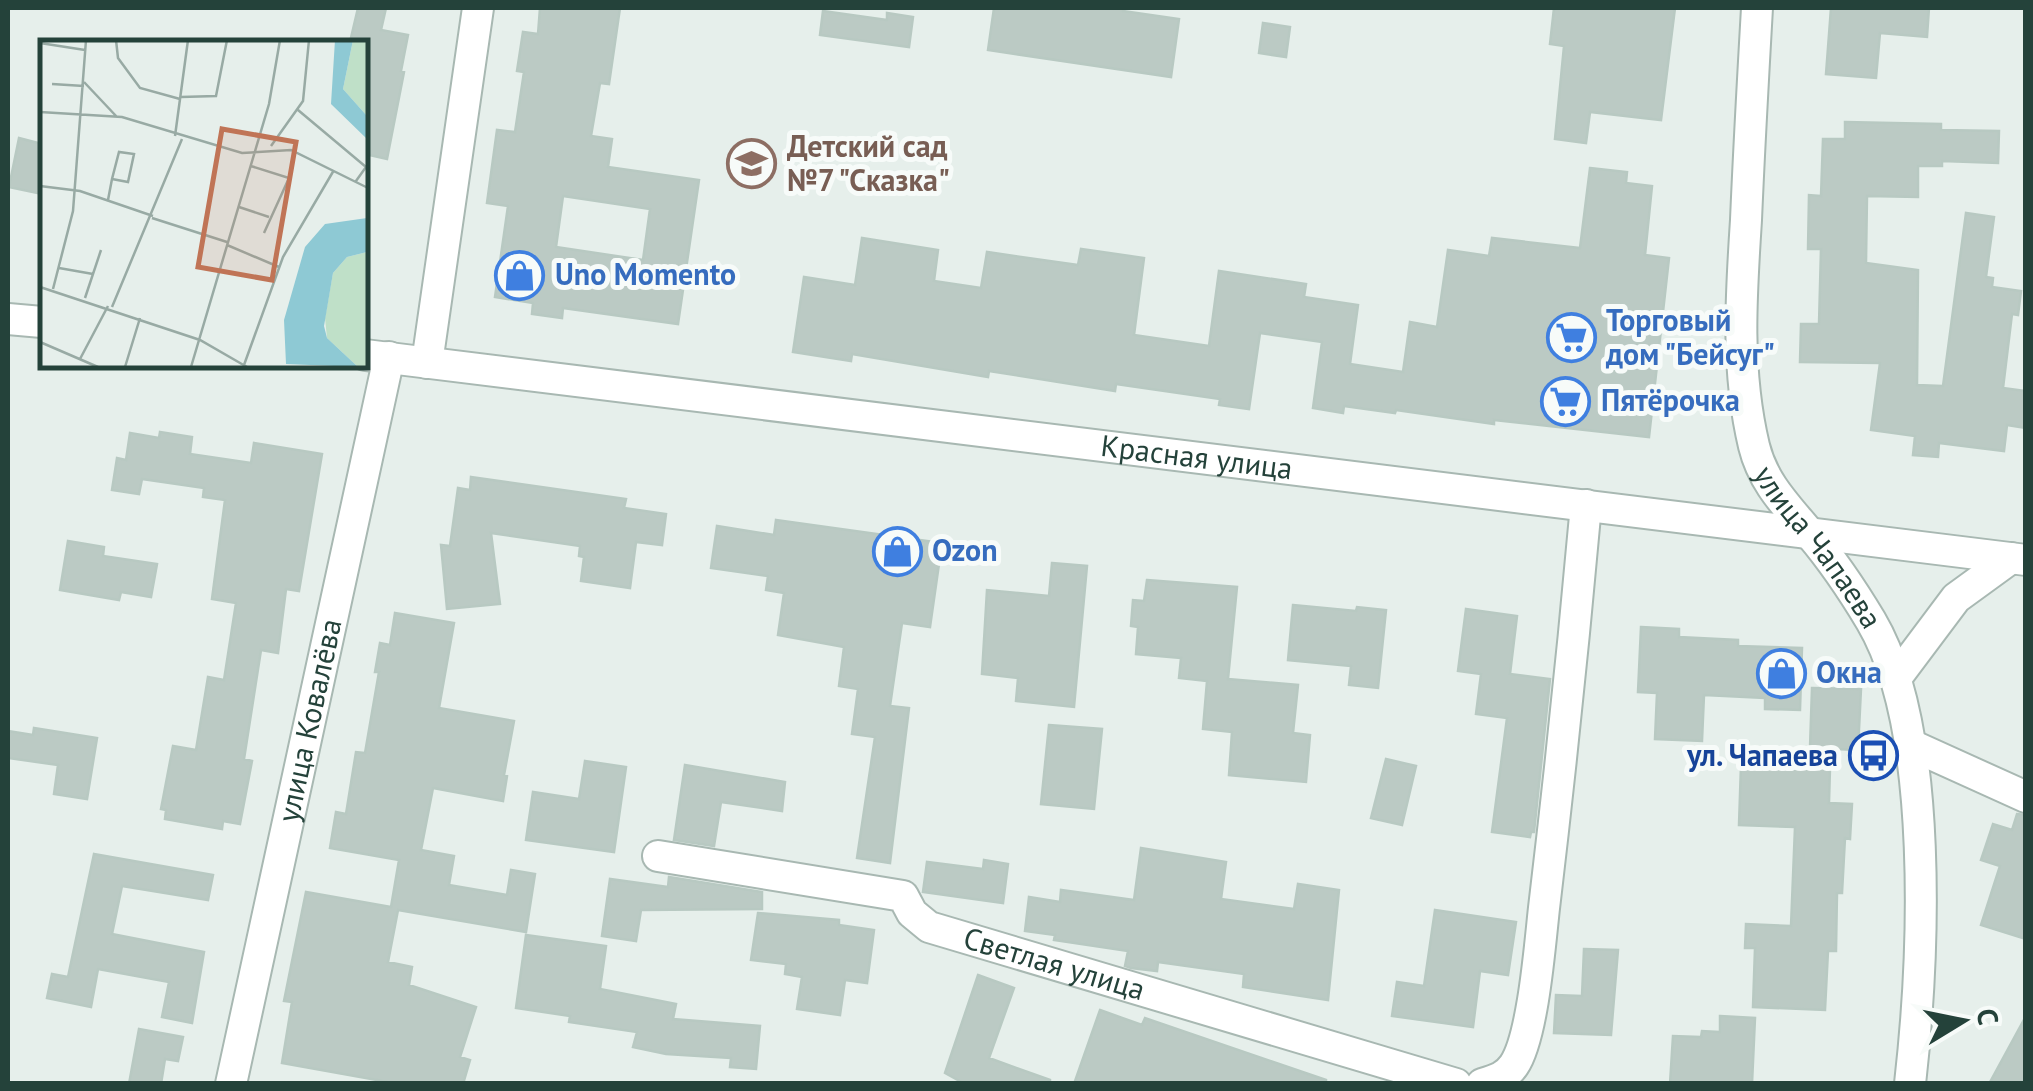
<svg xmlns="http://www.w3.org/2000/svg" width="2033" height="1091" font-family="'PT Sans',sans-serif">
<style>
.building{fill:#bbcac4;stroke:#b8c9c2;stroke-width:2.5;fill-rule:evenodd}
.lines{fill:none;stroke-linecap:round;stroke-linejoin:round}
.minor-casing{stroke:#a8b8b2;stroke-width:34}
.minor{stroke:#fff;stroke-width:30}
.labels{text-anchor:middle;stroke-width:10;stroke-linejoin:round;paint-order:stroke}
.education-label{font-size:30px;font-weight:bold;fill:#785e54;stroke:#f7fbf9;text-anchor:start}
.shop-label{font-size:30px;font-weight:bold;fill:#366cbe;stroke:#f7fbf9;text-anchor:start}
.street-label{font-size:30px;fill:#24423a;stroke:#f7fbf9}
.transit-label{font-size:30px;font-weight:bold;fill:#164399;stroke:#f7fbf9;text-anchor:end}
.inset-road{fill:none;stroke:#98aaa4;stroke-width:2.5}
.view{fill:#c07456;fill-opacity:0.15;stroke:#c07456;stroke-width:5}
.inset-edge{fill:none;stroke:#24423a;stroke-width:5}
</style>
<rect width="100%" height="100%" fill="#e6efeb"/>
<path class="building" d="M358,8H386L381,30L408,35L401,71L404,72L387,159L365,154V42H350Z
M540,8H620L609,84L600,83L591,136L612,139L608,167L699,180L678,324L563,308L562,318L532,314L533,303L495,297L508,206L487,203L497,130L515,132L524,72L517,71L523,32L538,34ZM563,196L650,209L643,260L556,247Z
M994,8H1124L1123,11L1179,19L1171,77L988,50Z
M1554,8H1675L1661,120L1590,112L1586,143L1555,139L1564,46L1550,44Z
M1831,8H1929L1927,37L1880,33L1876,78L1826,74Z
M823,11L887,20V13L913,17L909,47L820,35Z
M1263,23L1290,27L1286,57L1259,53Z
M1845,122L1941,124V130L1999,131L1998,163L1942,161V166H1918V197L1867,196L1866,263L1918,270L1917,385L1943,386L1966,213L1994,217L1986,277L1993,278L1992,287L2021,291L2018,315L2012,314L2003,388L2026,391V428L2007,425L2004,451L1939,443L1938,457L1913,455L1915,436L1871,430L1880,363L1800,362L1801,324H1819L1821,249H1808L1809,195L1821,196L1823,139H1845Z
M19,138L42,144V194L9,187Z
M1590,168L1627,172L1626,183L1652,186L1645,255L1669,258L1649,437L1494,420V424L1396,410L1395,413L1344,406L1343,413L1313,408L1322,342L1260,333L1249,409L1219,405L1220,399L1116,384L1115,391L989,371L988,377L852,354L851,361L793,352L804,277L855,285L862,238L938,250L934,281L981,288L987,252L1078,265L1081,249L1144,258L1134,335L1209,346L1219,271L1306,284L1304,297L1358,305L1350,364L1403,372L1410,322L1437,327L1448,250L1489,256L1492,238L1580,248Z
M160,432L192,437L190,454L251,463L254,443L322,454L299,591L286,589L278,653L261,650L244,759L252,761L240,824L223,821L222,829L165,819L166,810L161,809L173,746L196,750L208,677L224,680L236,603L212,599L225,500L203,497L204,488L142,479L139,494L112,490L117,458L126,460L130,433L159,438Z
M471,477L626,499L624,508L666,514L662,545L636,542L630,588L581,581L584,557L579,556L580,546L491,533L500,604L447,609L441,545L450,546L458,488L470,490Z
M776,520L942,543L930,627L902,623L890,706L909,708L890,863L857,858L875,737L852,734L858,689L839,686L844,647L778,635L784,593L766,590L768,576L711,568L717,526L774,535Z
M68,541L104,547L103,556L157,564L151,597L121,592L119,600L60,590Z
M1052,563L1087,566L1074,707L1016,701L1018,678L982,674L987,590L1049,596Z
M1147,580L1237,587L1228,679L1298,685L1293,733L1310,735L1306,782L1229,775L1232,732L1203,729L1207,681L1179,678L1181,658L1136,654L1138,627L1131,626L1133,600L1144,601Z
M1293,605L1356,611L1357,607L1386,610L1378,688L1349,685L1351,666L1288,660Z
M1466,609L1517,616L1510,674L1550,679L1534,832H1531L1530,837L1492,832L1507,718L1476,714L1481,674L1458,671Z
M395,613L454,623L439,708L514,721L504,775L507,776L503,801L433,788L421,850L454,856L449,885L507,895L511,870L535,874L526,932L398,910L388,962L412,967L409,985L476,1007L460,1057L470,1060L463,1084H399L282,1063L292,1002L284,1001L306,892L391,907L399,860L330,848L336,812L346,814L356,752L365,753L379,672H375L380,643L390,645Z
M1641,627L1679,629V637L1738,640V646L1802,648L1800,710L1765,709V698L1704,695L1702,741L1655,739L1657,693L1638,692Z
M1812,688L1861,689L1858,750L1810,748Z
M1049,725L1102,729L1094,809L1041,804Z
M34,728L97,738L87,799L54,794L58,765L8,758V731L33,735Z
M1386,759L1416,766L1402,825L1371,818Z
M585,761L626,767L614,852L526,840L533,792L579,799Z
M685,765L785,782L782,811L721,802L714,846L674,840Z
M1741,765L1830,768L1829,803L1852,804L1850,839L1845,838L1842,893H1837L1836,951H1828L1825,1010L1753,1007L1755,948H1745L1746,924L1791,926L1795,827L1739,825Z
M2017,814L2026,815V939L1981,925L2000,866L1981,860L1993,824L2012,830Z
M1141,848L1226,862L1221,899L1294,909L1298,884L1339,890L1328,1000L1243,987L1244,974L1158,962L1157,971L1131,968L1125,966L1128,951L1054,940L1055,935L1025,931L1029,897L1060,902L1061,890L1134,900Z
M94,854L213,875L208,900L122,886L112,934L204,952L192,1023L162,1017L169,982L98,969L91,1007L47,998L52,974L68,977Z
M984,860L1008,864L1003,903L923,892L927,862L983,869Z
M669,877L762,892V909L641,910L636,941L602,936L610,879L668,887Z
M1435,910L1516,922L1508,975L1480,971L1473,1027L1392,1016L1397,982L1424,986Z
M758,913L839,920V925L874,930L867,983L845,980L840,1015L797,1009L802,977L785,974L786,964L751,960Z
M526,935L606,946L600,989L676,1004L673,1019L760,1026L756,1069L730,1067L731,1058L666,1054L633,1047L637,1032L569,1022L570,1016L516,1008Z
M1584,949L1618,950L1611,1035L1554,1033L1556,995L1582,996Z
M978,975L1014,988L989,1058L1050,1080V1084H965L945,1073Z
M1100,1010L1142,1025L1145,1018L1326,1080V1084H1074Z
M1720,1016L1755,1018L1752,1084H1670L1673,1036L1701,1037L1702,1031L1720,1032Z
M2026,1016V1084H1989Z
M139,1029L183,1037L178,1061L165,1059L161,1084H129Z"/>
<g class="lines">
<defs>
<g id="minor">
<path id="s1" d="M1757,8C1753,78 1749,149 1746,220C1741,296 1736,371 1754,446C1763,483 1787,506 1810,534C1833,561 1853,591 1871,621C1935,729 1924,960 1910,1084"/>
<path d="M8,319L42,322"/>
<path id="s2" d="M365,355L2026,560"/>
<path d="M427,363L478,8"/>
<path d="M1896,678L1956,598L2011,558"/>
<path d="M1911,745L2026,797"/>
<path id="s3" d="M658,856L903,896L912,913L929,927L1456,1084"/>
<path id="s4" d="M231,1084L389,357"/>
<path d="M1482,1084C1495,1080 1506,1077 1514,1065C1533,1037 1540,944 1544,908C1560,774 1574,640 1586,505"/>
</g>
</defs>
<use href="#minor" class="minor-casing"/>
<use href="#minor" class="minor"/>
</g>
<defs>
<symbol id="school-ring" viewBox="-11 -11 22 22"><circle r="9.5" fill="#f7fbf9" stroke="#8d6e63" stroke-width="1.5"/><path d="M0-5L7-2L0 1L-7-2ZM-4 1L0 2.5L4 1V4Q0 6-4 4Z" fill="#8d6e63"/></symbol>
<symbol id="shop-ring" viewBox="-11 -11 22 22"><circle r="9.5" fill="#f7fbf9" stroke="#3f7fe0" stroke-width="1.5"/><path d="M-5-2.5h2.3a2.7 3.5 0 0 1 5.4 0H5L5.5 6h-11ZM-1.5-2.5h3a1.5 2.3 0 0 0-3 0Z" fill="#3f7fe0"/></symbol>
<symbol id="supermarket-ring" viewBox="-11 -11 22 22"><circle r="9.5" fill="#f7fbf9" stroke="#3f7fe0" stroke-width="1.5"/><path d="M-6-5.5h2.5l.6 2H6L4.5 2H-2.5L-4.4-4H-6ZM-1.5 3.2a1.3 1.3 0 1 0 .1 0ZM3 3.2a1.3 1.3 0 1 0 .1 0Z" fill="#3f7fe0"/></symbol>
<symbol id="bus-ring" viewBox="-11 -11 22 22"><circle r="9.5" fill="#f7fbf9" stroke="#1a4fb4" stroke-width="1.5"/><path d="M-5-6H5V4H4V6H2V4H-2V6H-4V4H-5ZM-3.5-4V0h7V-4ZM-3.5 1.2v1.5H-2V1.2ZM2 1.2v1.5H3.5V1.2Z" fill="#1a4fb4"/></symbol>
</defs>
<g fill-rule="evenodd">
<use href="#school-ring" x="724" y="136" width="55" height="55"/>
<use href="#shop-ring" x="492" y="248" width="55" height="55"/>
<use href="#supermarket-ring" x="1544" y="310" width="55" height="55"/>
<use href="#supermarket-ring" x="1538" y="374" width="55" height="55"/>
<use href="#shop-ring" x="870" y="524" width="55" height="55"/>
<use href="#shop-ring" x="1754" y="646" width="55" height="55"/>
<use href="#bus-ring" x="1846" y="728" width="55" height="55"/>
</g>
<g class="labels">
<g class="education-label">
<text x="787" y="157">Детский сад<tspan x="787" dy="34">№7 "Сказка"</tspan></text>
</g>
<g class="shop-label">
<text x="555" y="285">Uno Momento</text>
<text x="1606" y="331">Торговый<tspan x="1606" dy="34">дом "Бейсуг"</tspan></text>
<text x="1601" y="411">Пятёрочка</text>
<text x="932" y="561">Ozon</text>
<text x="1816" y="683">Окна</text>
</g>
<g class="street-label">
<text dy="10" stroke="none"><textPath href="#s2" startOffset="838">Красная улица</textPath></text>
<text dy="10" stroke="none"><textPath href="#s1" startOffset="560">улица Чапаева</textPath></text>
<text dy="10" stroke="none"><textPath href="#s4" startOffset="372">улица Ковалёва</textPath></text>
<text dy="10" stroke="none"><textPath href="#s3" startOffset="420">Светлая улица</textPath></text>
</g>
<g class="transit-label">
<text x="1838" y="766">ул. Чапаева</text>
</g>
</g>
<g transform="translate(40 40)">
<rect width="328" height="328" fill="#e6efeb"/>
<path d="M313,0H327V76L303,49ZM327,212V327H318L287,298L285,278L293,233L307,217Z" fill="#bfe0c8"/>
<path d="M295,0H313L303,49L327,76V99L291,64ZM327,178V212L307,217L293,233L284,286L287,298L318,327L246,324L244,280L265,207L285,184Z" fill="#8ec9d4"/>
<path class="inset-road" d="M76,0L78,18L100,48L140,59M0,3L45,10M44,42L77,77M12,44L44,46M141,57L176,56L187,0M258,70L326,127L316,141M0,72L82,77L202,113L251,110L328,148M135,96L148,0M231,106L263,61L269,0M211,126L249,138L224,193M0,146L40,151L113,176M68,160L72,139L79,112L94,114L88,142L72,139M199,167L229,177M112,178L187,202M187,205L239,227M19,228L53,234M0,247L160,300L207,327M13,249L33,171L46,0M45,258L61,210M72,267L142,99M0,302L58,327M40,319L68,266M204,325L243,217L294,130M85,327L100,278M151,327L229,64L240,0"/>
<path class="view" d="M182,89L256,102L232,240L158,227Z"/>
<rect width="328" height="328" class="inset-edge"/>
</g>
<rect width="2033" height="1091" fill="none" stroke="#24423a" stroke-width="20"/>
<g transform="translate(1963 1021) rotate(80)" stroke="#f7fbf9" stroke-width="8" paint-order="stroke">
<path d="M0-8L18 38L0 25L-18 38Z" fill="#24423a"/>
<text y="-15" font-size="28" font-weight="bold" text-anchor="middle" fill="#24423a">С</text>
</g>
</svg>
